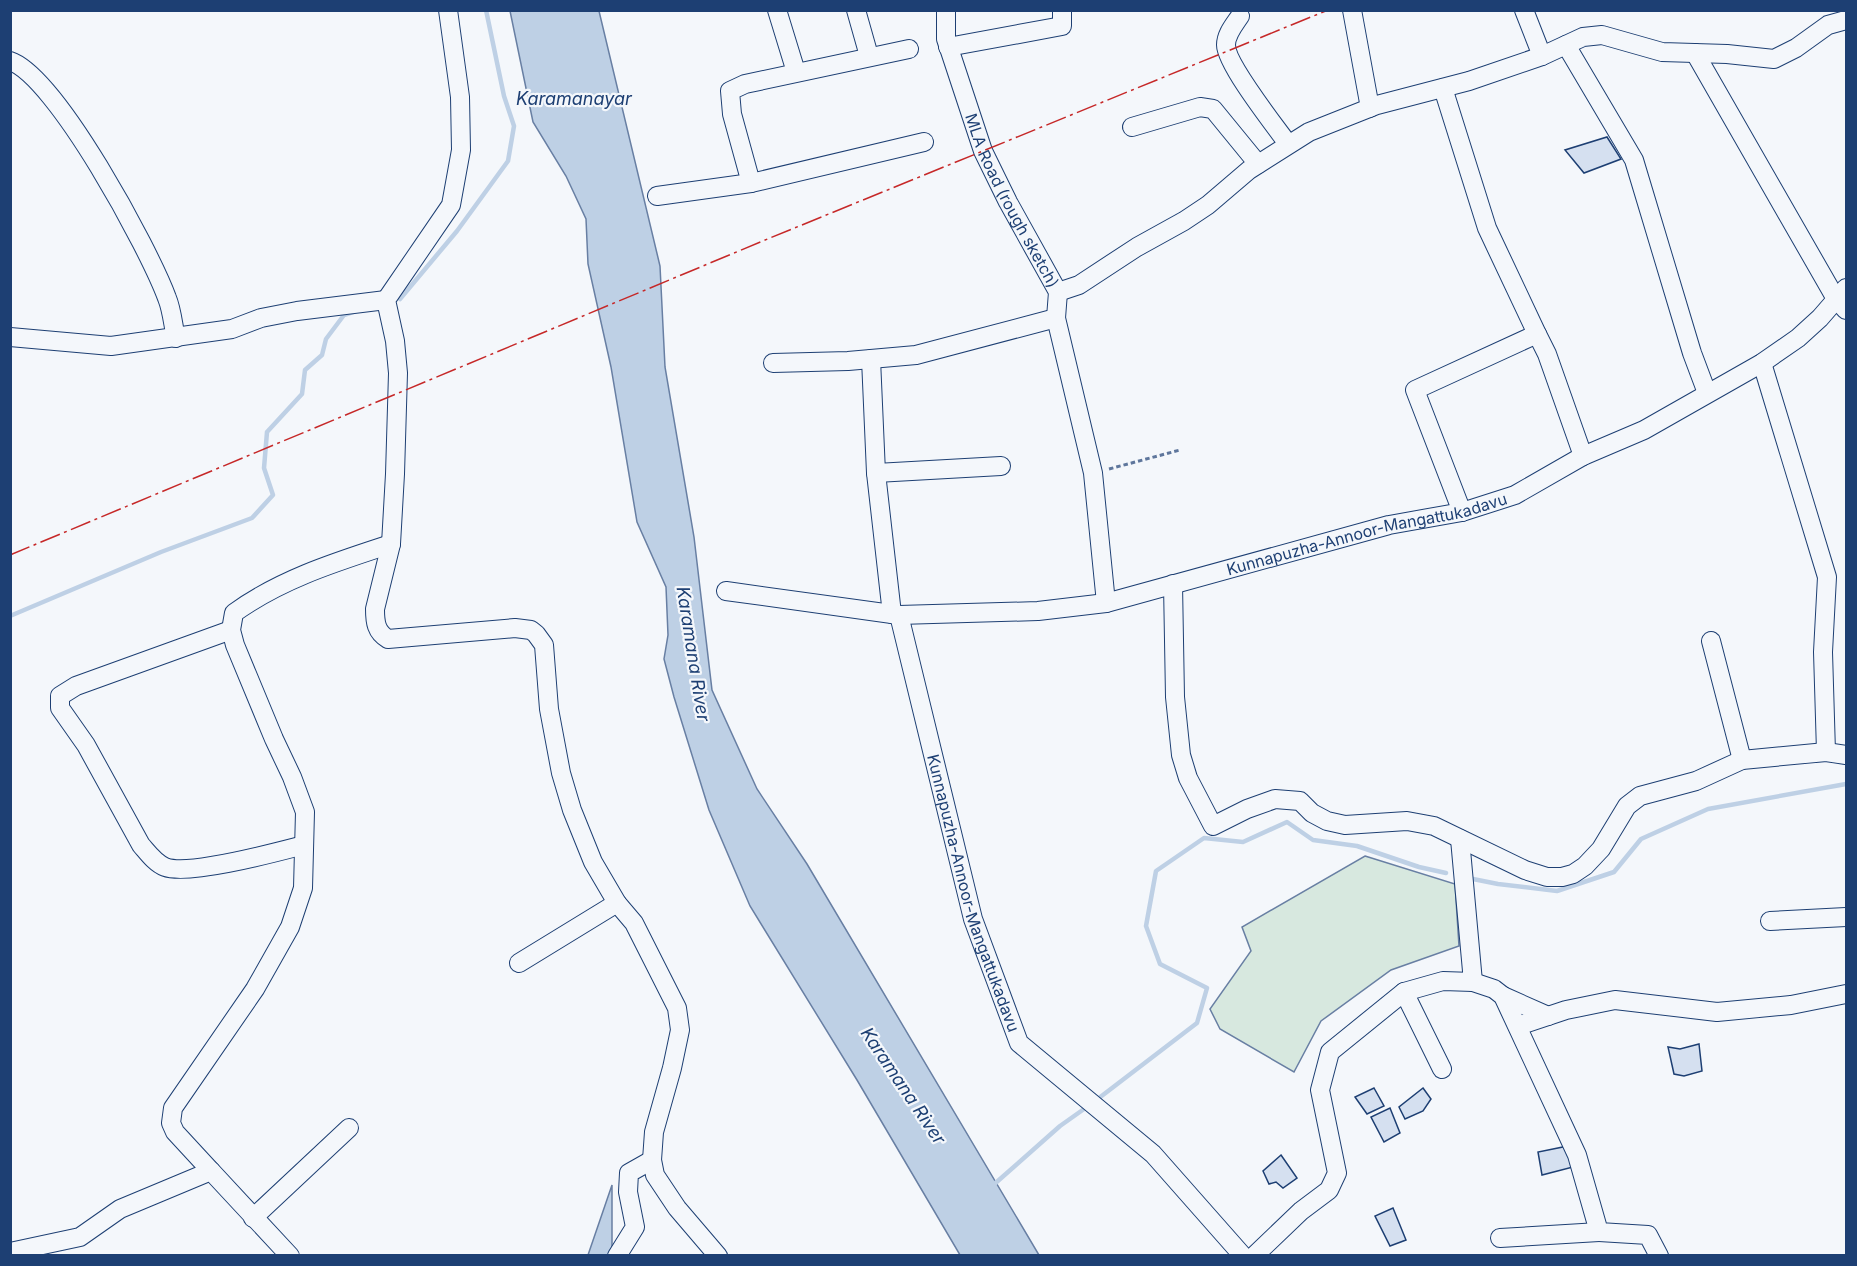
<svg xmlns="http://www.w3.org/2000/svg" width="1857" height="1266" font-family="Inter,sans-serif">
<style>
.green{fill:#d7e8df;stroke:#687fa3;stroke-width:1.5}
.water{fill:#bed0e5;stroke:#687fa3;stroke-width:1.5}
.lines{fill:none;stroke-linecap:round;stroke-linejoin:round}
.stream{stroke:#bed0e5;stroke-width:4.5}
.building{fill:#d5e0f0;stroke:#1d3f73;stroke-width:1.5}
.minor-casing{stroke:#1d3f73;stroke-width:20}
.path{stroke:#5e769c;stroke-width:3;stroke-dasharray:4.5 3;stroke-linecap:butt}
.minor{stroke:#f4f7fb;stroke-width:18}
.power{stroke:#c62828;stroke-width:1.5;stroke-dasharray:21 4.5 3 4.5;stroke-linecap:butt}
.labels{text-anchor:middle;stroke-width:4.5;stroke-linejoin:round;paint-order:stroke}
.street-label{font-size:16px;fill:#1d3f73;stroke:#f4f7fb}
.water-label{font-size:18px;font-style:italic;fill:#1d3f73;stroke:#f4f7fb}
</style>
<rect width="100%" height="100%" fill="#f4f7fb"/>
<path class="green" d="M1365,856L1455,884L1459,946L1391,970L1321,1021L1294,1072L1220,1029L1210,1009L1251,951L1242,927Z"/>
<path class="water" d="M510,11H599L660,266L665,367L694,537L712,690L757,789L807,864L1039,1255H960L857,1080L750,906L709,810L674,697L664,659L668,635L666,587L637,522L611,367L588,264L586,219L566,176L533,122Z
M612,1185V1255H588Z"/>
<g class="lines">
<path class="stream" d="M400,299L457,231L508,161L514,126L504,96L486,10
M10,616L161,552L252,518L273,495L264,468L267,432L302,394L305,370L322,355L326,339L344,315L353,312
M1473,879L1498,884L1557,891L1614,872L1641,839L1708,809L1846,784
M1099,1098L1197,1023L1207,988L1160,964L1146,926L1156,871L1204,838L1243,842L1287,822L1313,840L1357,846L1419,867L1446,873
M991,1187L1060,1126L1084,1109"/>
</g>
<path class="building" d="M1607,137L1621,159L1584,173L1565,150Z
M1699,1044L1702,1071L1684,1076L1674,1074L1668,1047L1680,1049Z
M1374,1088L1384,1106L1367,1114L1355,1097Z
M1423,1088L1431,1099L1423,1111L1405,1119L1399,1107Z
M1390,1108L1400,1133L1384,1142L1371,1117Z
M1568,1146L1573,1167L1542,1175L1538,1152Z
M1281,1155L1297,1178L1283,1188L1276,1182L1269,1184L1263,1171Z
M1393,1208L1406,1240L1390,1246L1375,1216Z"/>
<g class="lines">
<defs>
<g id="minor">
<path d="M448,10L460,97L461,150L451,205L386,300L395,341L398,373L395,474L391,544L375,609C375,622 376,632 388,639L515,628L531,630L536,634L544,645L549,709L561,773L572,810L593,862L617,903L634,923L677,1008L680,1030L672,1068L654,1132L652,1160L655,1175L677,1208L718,1256"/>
<path d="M777,10L796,72"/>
<path d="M856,10L869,56"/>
<path id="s1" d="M946,10V39L983,151L1008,202L1058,292L1056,318L1093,473L1106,603"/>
<path d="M1352,10L1370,108"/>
<path d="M1524,10L1542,56"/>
<path d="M1240,16C1234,25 1226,34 1226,45C1226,64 1275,126 1288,144"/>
<path d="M1566,45L1634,160L1692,353L1707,393"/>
<path d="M948,47L1062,26V10"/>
<path d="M1695,53L1836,299L1846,310"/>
<path d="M10,61C56,76 149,249 167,298C172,310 173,325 176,338"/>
<path d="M1443,88L1487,228L1537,334L1415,390L1462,512"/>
<path d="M1132,127L1200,107L1213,109L1258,164"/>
<path d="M751,183L732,114L730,91L745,84L909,49"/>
<path d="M657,196L751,183L924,142"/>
<path d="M1058,292L1079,285L1137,247L1184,221L1208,205L1249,170L1309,132L1377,105L1469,81L1542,56L1583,37L1602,35L1662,52L1727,54L1774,59L1796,48L1828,25L1846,20"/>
<path d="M1537,334L1547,354L1583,456"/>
<path d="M10,337L111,346L232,329L261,318L297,311L386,300"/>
<path d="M871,359L876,473"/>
<path d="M773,363L848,361L916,355L1056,318"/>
<path d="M1762,363L1827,577L1823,652L1826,752"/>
<path d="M1173,584L1175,697L1181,755L1188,778L1213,826L1247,809L1275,799L1300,801L1312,813L1327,821L1345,825L1407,821L1434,826L1525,870L1547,877H1562L1573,874L1585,866L1601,849L1627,806L1640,796L1696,781L1742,760L1826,752L1846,755"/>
<path id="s2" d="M726,591L899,615L1038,611L1106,603L1389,525L1462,512L1515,495L1583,456L1644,430L1762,363L1798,338L1820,318L1846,288"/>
<path d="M892,614L876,473L1001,466"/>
<path id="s3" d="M899,615L973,919L1019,1043L1153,1154L1243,1256"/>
<path d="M231,630L76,686L60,696V708L86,745L141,845C148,853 155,863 165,867C189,876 277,852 304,845"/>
<path d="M1711,641L1742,760"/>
<path d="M1770,921L1846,917"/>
<path d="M519,963L617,903"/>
<path d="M1473,982L1494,989L1503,996L1577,1155L1599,1232L1648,1235L1659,1256"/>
<path d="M1404,992L1442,1069"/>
<path d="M1503,996L1548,1016"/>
<path d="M1518,1026L1566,1010L1615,1000L1717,1012L1791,1005L1846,994"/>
<path d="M211,1171L175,1132L171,1123L173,1108L255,989L290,927L303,888L305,812L292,777L274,739L235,645L231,630L234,613C281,579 336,562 391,544"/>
<path d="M253,1218L349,1128"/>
<path d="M1500,1238L1599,1232"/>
<path d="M10,1252L80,1237L120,1209L211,1171L290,1256"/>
<path d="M617,1256L635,1227L628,1192L629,1173L652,1160"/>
<path d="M1254,1256L1301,1211L1329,1190L1337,1173L1320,1090L1330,1052L1404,992L1443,981L1473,982L1460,839"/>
</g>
</defs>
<use href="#minor" class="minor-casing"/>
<path class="path" d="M1109,469L1180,450"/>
<use href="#minor" class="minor"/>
<path class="power" d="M10,555L770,238L1328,10"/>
</g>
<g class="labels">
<g class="street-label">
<text dy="6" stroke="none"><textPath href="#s1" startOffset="204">MLA Road (rough sketch)</textPath></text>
<text dy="6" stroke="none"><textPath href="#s2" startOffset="652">Kunnapuzha-Annoor-Mangattukadavu</textPath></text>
<text dy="6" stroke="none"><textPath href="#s3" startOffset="288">Kunnapuzha-Annoor-Mangattukadavu</textPath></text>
</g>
<g class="water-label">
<text x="574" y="105">Karamanayar</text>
<text transform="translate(693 654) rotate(81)" y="6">Karamana River</text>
<text transform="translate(903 1086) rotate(56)" y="6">Karamana River</text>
</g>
</g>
<rect width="1857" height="1266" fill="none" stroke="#1d3f73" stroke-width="24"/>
</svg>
